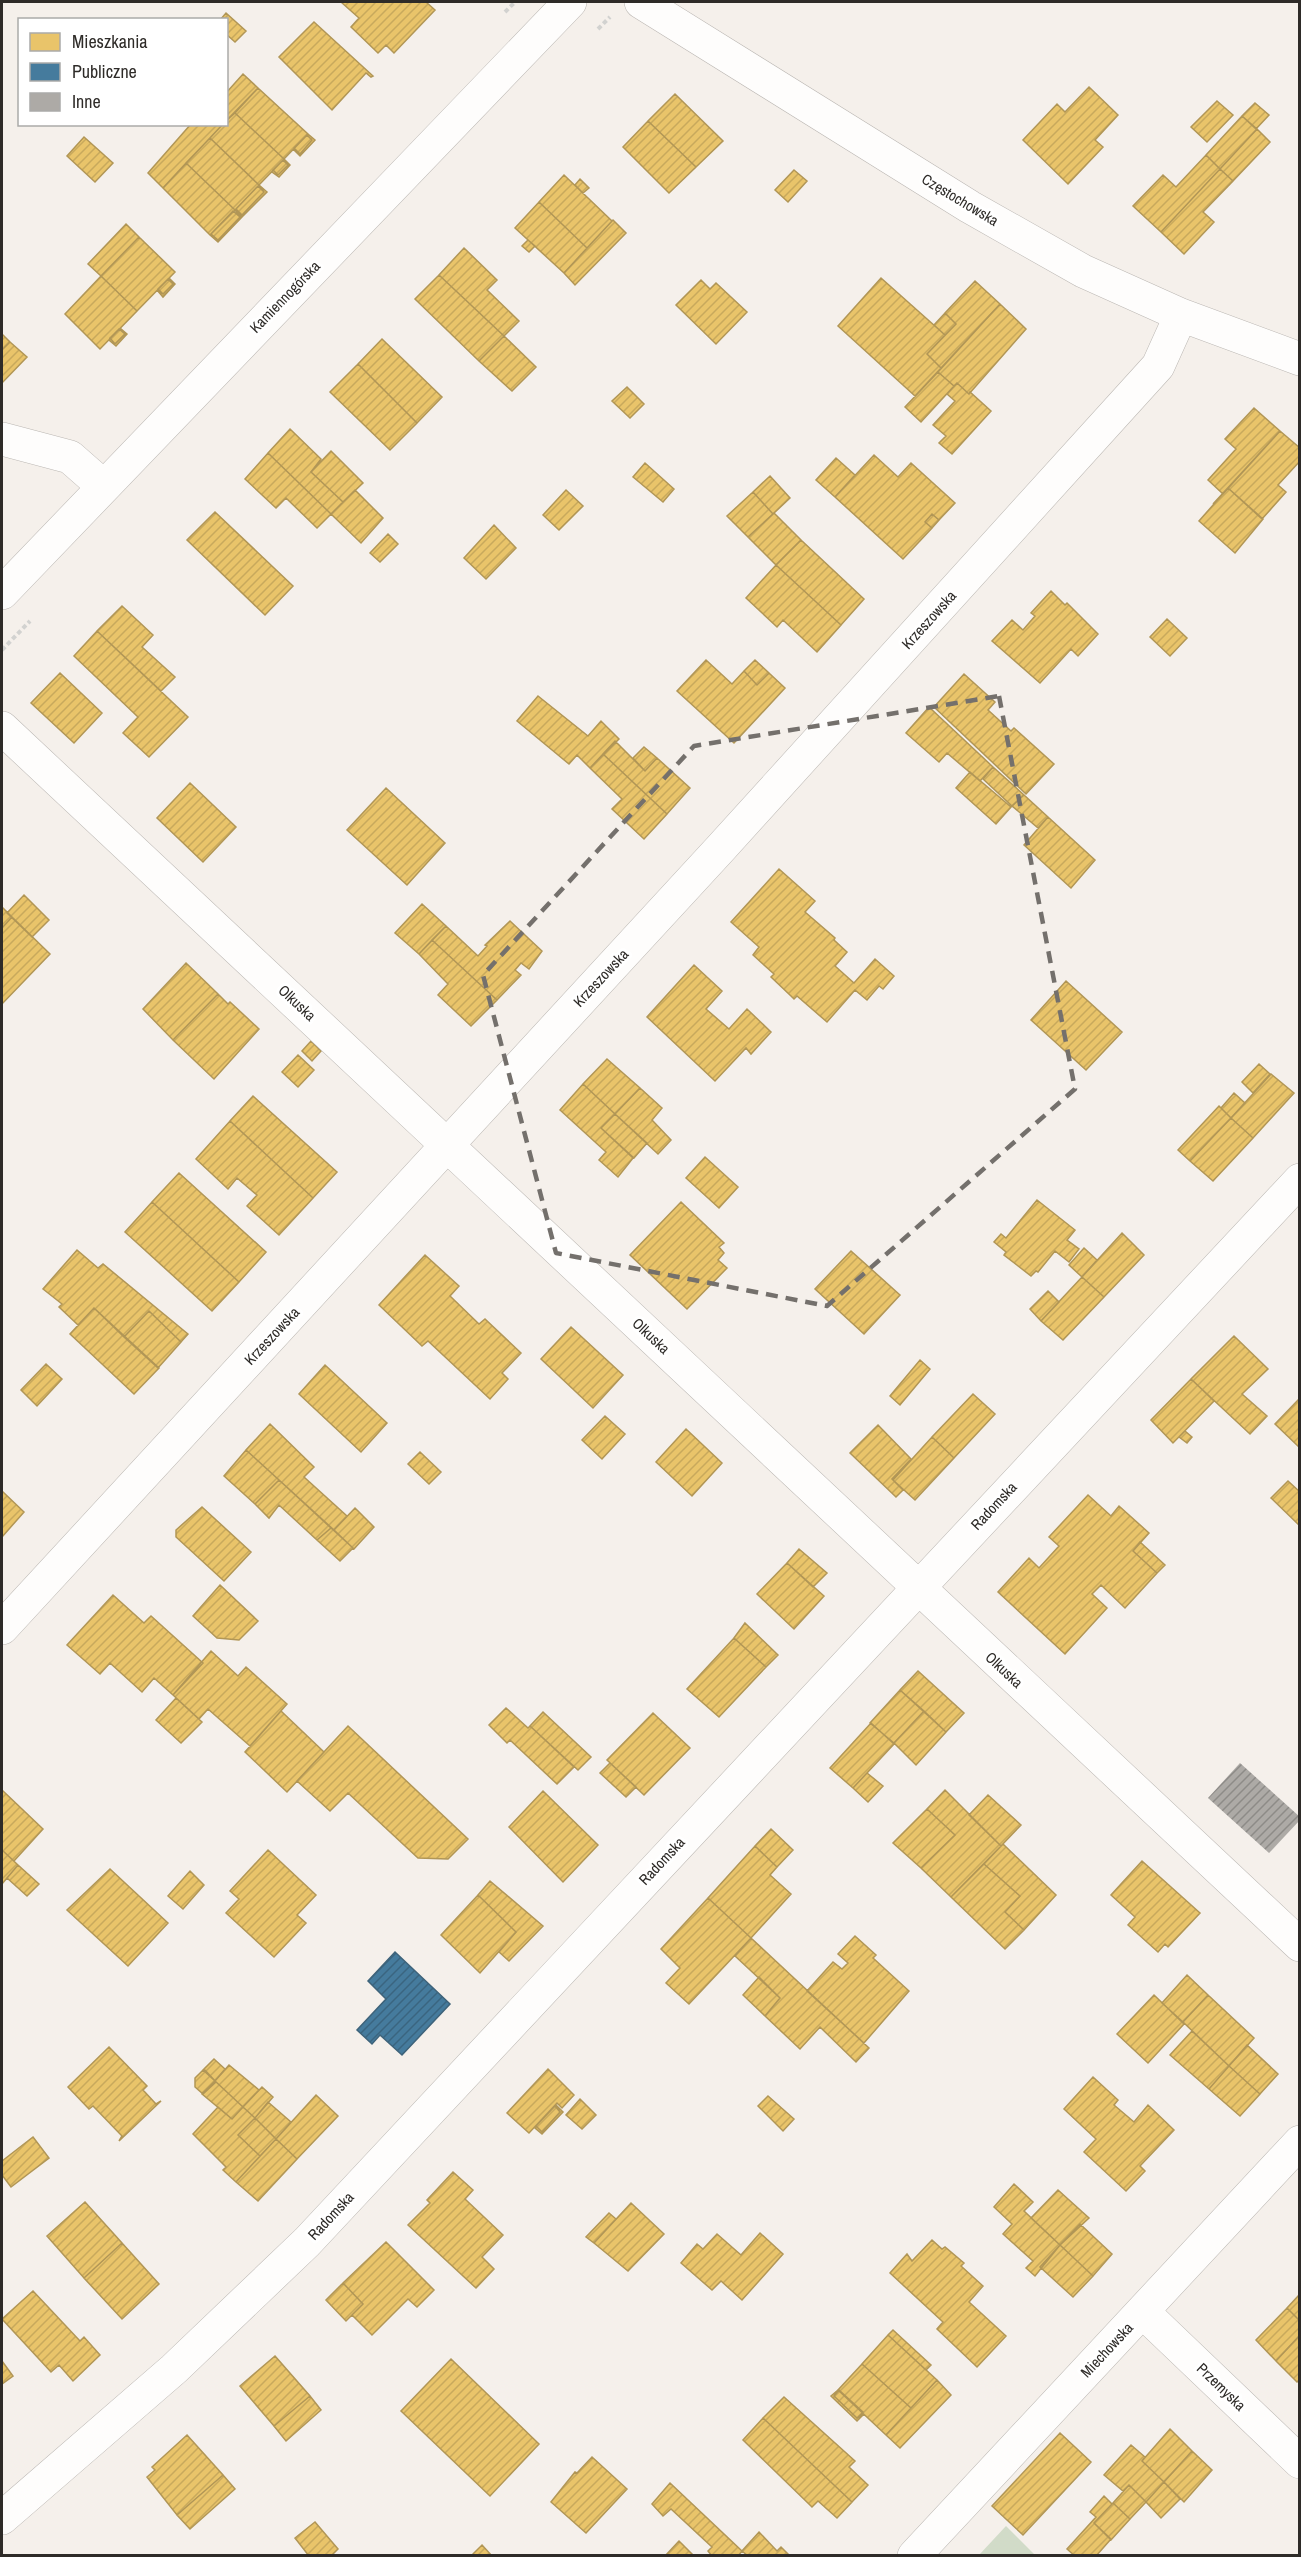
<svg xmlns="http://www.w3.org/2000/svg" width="1301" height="2557" font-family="'Archivo Narrow',sans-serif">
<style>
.green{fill:#d1dbc8}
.homes{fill:url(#homes-hatch);stroke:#b19656;stroke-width:1.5}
.public{fill:url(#public-hatch);stroke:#3e637a;stroke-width:1.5}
.building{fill:url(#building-hatch)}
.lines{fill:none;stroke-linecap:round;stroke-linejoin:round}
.minor-casing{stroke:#bbb7b3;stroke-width:34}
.path{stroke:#d2d2d0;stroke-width:4;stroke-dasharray:4.5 3;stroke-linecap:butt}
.minor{stroke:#fefdfc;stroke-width:33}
.marked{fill:none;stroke:#74706c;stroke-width:4.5;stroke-dasharray:12 8;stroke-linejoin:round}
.labels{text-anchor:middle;stroke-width:6;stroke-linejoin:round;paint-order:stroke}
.street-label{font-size:15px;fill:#2e2b28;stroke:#fff}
</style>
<defs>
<pattern id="homes-hatch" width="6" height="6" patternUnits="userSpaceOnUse" patternTransform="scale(1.5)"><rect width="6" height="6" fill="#e9c46a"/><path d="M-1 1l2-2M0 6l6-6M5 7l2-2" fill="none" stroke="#c8a95c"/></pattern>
<pattern id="public-hatch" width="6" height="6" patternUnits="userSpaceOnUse" patternTransform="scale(1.5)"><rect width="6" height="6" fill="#457b9d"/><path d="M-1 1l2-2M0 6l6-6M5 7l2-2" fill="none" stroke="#3a6580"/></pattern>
<pattern id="building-hatch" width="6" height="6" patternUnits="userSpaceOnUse" patternTransform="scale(1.5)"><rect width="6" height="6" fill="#adaaa6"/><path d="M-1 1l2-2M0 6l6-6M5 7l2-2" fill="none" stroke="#8d8b87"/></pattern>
</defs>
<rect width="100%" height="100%" fill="#f5f0eb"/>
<path class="green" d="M1006,2526L1035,2555H979Z"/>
<path class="homes" d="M341,2H426L435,10L394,53L386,45L378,53L351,27L359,18Z
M226,13L246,31L235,42L226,34V20H220Z
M314,22L373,76L371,77L366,73L332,110L279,57Z
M243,74L258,88L226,121V93Z
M1089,87L1118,115L1095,140L1103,147L1068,184L1023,140L1057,104L1065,112Z
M258,88L308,134L284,159L235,113Z
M675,94L723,141L696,167L648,121Z
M1217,101L1233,115L1207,142L1191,127Z
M1255,103L1269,115L1256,129L1242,116Z
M235,113L284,159L259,185L210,138L223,124H226V121Z
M1242,116L1257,129L1220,169L1206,155Z
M648,121L696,167L669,193L623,147Z
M191,124H223L163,188L148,173Z
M1257,129L1270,142L1233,181L1220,169Z
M308,134L315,140L300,156L293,149L300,154L312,140L307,135Z
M307,135L312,140L300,154L294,148Z
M84,137L113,163L95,182L67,156Z
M210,138L259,185L235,210L186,163Z
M1206,155L1220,169L1161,232L1133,206L1163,175L1176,187Z
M284,159L290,165L279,177L272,172L273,170L278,175L288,165L283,160Z
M283,160L288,165L278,175L273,170Z
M186,163L235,210L210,235L163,188Z
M1220,169L1233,181L1203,212L1214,222L1184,254L1161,232Z
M794,170L807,181L788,202L775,190Z
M564,175L612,221L587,248L539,202Z
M580,179L589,188L583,193L575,185Z
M259,185L267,192L242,217L235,210L236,209L242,215L264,192Z
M258,186L264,192L242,215L236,209Z
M539,202L587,248L564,273L515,228Z
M235,210L242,217L218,242L210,235L211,234L218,240L240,217Z
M233,211L240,217L218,240L211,234Z
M613,220L626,233L575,285L564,273Z
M126,224L139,237L101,276L88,264Z
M139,237L175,272L137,311L101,276Z
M528,240L535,246L529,252L522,246Z
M464,248L497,280L487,290L519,321L504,336L439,275Z
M439,275L504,336L479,361L415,299Z
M101,276L137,311L100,349L65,314Z
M169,278L175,284L163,297L157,290L163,294L173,284Z
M881,278L945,335L927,354L941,368L915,396L838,326Z
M168,279L173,284L163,294L158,289Z
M701,280L710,289L716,283L747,312L716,344L676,305Z
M975,281L1000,304L941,368L927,354L956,324L945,313Z
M1000,304L1026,329L969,394L957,383L954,386L938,372Z
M945,313L956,324L945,335L934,325Z
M120,328L127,334L116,346L109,340L110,338L115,344L125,334Z
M119,329L125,334L115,344L110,338Z
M2,334L10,342L2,350Z
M504,336L536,367L512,391L479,361Z
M382,339L442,397L417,423L358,364Z
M10,342L27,357L2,383V350Z
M358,364L417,423L390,450L330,392Z
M938,372L954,386L921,422L905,407Z
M957,383L969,394L970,392L991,411L952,454L939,443L946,436L933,425L955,401L947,394Z
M627,387L644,404L630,418L612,401Z
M1254,408L1280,431L1223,494L1208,480L1236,449L1225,439Z
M290,429L321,459L311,472L343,502L331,514L268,453Z
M1280,431L1300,448V461L1278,485L1286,492L1262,519L1228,488L1213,504Z
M331,451L363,483L343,502L311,472Z
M268,453L331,514L317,528L286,498L276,508L245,479Z
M874,455L898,477L911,463L955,503L939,520L932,514L925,522L932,528L903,559L835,497Z
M836,458L855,475L835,497L816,480Z
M645,463L674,489L663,502L633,477Z
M770,476L790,498L773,514L753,492Z
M1228,488L1263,519L1235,553L1199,521Z
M355,490L383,518L361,543L331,514Z
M566,490L583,506L559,530L543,515Z
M753,492L773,514L748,537L727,516Z
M215,512L293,586L265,615L187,540Z
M774,513L801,540L776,565L748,537Z
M932,514L939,520L932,528L925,522Z
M494,525L516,548L486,579L464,558Z
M388,534L398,544L380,562L370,553Z
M801,540L864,599L841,625L776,565Z
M776,565L841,625L817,652L783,620L777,627L746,598Z
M1051,591L1065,605L1067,603L1098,634L1078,656L1071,649L1040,683L992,641L1012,620L1023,630L1035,616L1031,613Z
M122,606L153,635L142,647L175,677L161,691L97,631Z
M1167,619L1187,638L1170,656L1150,637Z
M97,631L188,717L149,757L123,733L138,717L74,656Z
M706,660L732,684L744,671L757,685L769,673L785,688L734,743L677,691Z
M755,660L769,673L757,685L744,671Z
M60,673L102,713L74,743L31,703Z
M964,674L995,702L988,710L1011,731L1014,728L1054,764L1026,794L934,707Z
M538,696L588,736L601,721L619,739L590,768L577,755L569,764L517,721Z
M929,707L993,767L980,781L947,753L939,762L906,733Z
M615,741L645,771L657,758L690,788L667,814L603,754Z
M644,747L657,758L645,771L633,758Z
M603,754L667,814L644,839L612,809L622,799L590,768Z
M993,767L1024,795L1012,806L983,779Z
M970,772L1011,807L996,824L956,788Z
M190,783L236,827L203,862L157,818Z
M386,788L445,843L407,885L347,830Z
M1024,795L1048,817L1038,828L1012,806Z
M1048,817L1095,860L1071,888L1024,845Z
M779,869L815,901L805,912L835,938L834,940L847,952L835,966L854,983L875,959L894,976L883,989L879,986L867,1000L855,990L827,1022L797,996L794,999L791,996L771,977L774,974L753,955L759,947L731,922Z
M24,895L49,920L32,937L7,913Z
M422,904L446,926L419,954L395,933Z
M2,907L12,917L2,928Z
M12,917L50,954L2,1004V928Z
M510,921L542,951L529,969L521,963L515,970L521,975L497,1000L432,940L446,926L478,956L487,946L485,945Z
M432,940L497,1000L471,1026L438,995L448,984L419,954Z
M186,963L218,994L173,1040L143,1009Z
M694,965L722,991L706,1009L729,1029L747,1009L771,1032L751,1054L746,1048L715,1081L647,1017Z
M1066,981L1122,1032L1086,1070L1031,1020Z
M218,994L228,1004L230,1002L259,1029L214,1079L173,1040Z
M311,1041L321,1051L312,1061L302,1051Z
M298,1055L314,1070L298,1087L282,1072Z
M607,1059L640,1088L615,1114L583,1084Z
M1259,1064L1270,1074L1253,1093L1242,1082Z
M1271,1074L1294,1093L1253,1138L1231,1118Z
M583,1084L615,1114L601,1128L633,1158L618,1177L599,1160L606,1152L560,1110Z
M640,1088L662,1108L652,1120L671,1140L658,1154L615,1114Z
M1234,1093L1245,1103L1231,1118L1221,1108Z
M253,1096L337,1172L313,1198L230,1121Z
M1219,1106L1231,1118L1190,1161L1178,1150Z
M615,1114L647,1143L634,1158L601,1128Z
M1231,1118L1253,1138L1213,1181L1190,1161Z
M230,1121L313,1198L279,1235L247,1206L257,1195L237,1178L228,1189L196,1159Z
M705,1157L738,1187L719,1208L686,1178Z
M179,1173L266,1252L239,1282L152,1202Z
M1037,1200L1075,1230L1067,1240L1079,1249L1069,1262L1055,1251L1038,1272L1036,1271L1031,1276L1004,1255L1006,1252L994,1242L1001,1234L1006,1238Z
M152,1202L239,1282L212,1311L125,1232Z
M681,1202L724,1243L719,1247L724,1253L718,1260L727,1268L687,1309L630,1255Z
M1122,1233L1144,1255L1104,1297L1082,1277Z
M1084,1248L1097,1260L1082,1277L1069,1265Z
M77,1250L98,1268L103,1264L188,1334L181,1342L149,1311L124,1337L94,1308L78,1325L59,1307L62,1304L43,1289Z
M851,1251L900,1295L864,1334L815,1289Z
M425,1255L459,1286L450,1296L479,1324L485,1319L521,1353L502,1373L508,1379L490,1399L428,1341L422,1346L379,1305Z
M1082,1277L1104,1297L1063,1340L1041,1321Z
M1048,1291L1059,1302L1041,1321L1030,1309Z
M94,1308L159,1368L134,1394L70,1334Z
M149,1311L181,1342L158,1368L124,1337Z
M571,1327L623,1375L593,1408L541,1359Z
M1234,1336L1268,1369L1242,1394L1267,1416L1250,1434L1191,1379Z
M920,1360L930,1369L900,1405L890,1396Z
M46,1364L62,1379L37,1406L21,1390Z
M325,1365L387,1423L361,1452L299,1394Z
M1191,1379L1214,1401L1173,1443L1151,1420Z
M973,1394L995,1414L954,1458L932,1437Z
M1299,1399H1300V1448L1275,1424Z
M605,1416L625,1434L602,1459L582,1440Z
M270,1424L314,1467L304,1477L347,1516L334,1530L246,1450Z
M878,1425L911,1459L892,1479L903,1490L896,1497L850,1453Z
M686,1429L722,1463L692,1496L656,1462Z
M1185,1431L1192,1437L1187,1443L1179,1437Z
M932,1437L954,1458L915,1500L893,1480Z
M246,1450L279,1480L255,1504L224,1476Z
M420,1452L441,1472L429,1484L408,1464Z
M279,1480L331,1528L317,1540L279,1505L269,1518L255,1504Z
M1288,1481L1300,1492V1526L1271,1498Z
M2,1491L24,1512L2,1537Z
M1088,1495L1111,1516L1119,1506L1149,1533L1133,1551L1157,1573L1125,1608L1101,1585L1092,1594L1107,1608L1065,1654L998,1592L1029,1558L1039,1568L1059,1546L1049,1537Z
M202,1507L251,1552L224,1581L176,1537V1530Z
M355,1508L374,1527L354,1549L334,1530Z
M331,1528L353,1548L340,1561L317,1540Z
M1140,1542L1165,1565L1157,1573L1133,1551Z
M799,1549L827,1573L813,1587L787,1563Z
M787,1563L824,1596L794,1629L757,1594Z
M220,1585L258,1621L239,1640L217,1638L193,1616Z
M113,1595L144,1623L151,1616L203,1663L173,1695L154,1678L142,1692L110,1663L100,1674L67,1645Z
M745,1623L778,1655L766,1667L734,1638Z
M734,1638L766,1667L719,1717L687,1689Z
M211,1651L238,1676L246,1667L287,1704L250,1746L208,1709L199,1719L173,1695Z
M918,1671L964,1713L946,1732L900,1690Z
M900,1690L924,1711L894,1743L870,1723Z
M176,1698L202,1722L181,1743L156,1720Z
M506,1708L528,1728L530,1726L574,1767L557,1784L510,1740L507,1743L489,1725Z
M281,1711L324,1752L287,1792L245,1752Z
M924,1711L946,1732L916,1765L894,1743Z
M543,1712L591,1757L578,1770L530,1726Z
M653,1713L690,1748L644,1795L607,1760Z
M871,1723L894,1744L853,1788L830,1768Z
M348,1726L468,1839L448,1859L418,1858L348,1793L330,1811L297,1781Z
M610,1763L636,1787L626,1797L600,1773Z
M867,1773L883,1786L868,1802L853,1788Z
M2,1790L43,1829L14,1861L2,1850Z
M945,1790L1001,1846L1003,1844L951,1897L921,1868L955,1835L927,1809Z
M543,1791L598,1845L563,1882L509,1827Z
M988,1795L1021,1825L1001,1846L969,1815Z
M927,1809L955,1835L921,1868L893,1843Z
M771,1829L793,1850L777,1867L755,1846Z
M1003,1844L1056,1895L1024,1930L1005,1912L1020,1896L984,1864Z
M755,1846L777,1867L770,1875L791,1894L751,1938L708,1898Z
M2,1850L18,1865L2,1884Z
M268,1850L316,1895L297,1915L306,1923L274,1957L226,1913L239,1899L230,1891Z
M1142,1861L1200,1913L1168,1947L1165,1944L1158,1952L1128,1925L1135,1917L1111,1895Z
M984,1864L1020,1896L1005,1912L1024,1930L1005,1949L951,1897Z
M18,1865L39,1884L27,1896L7,1878Z
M110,1869L168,1923L128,1966L67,1910Z
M190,1871L204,1885L183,1909L168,1896Z
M490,1881L543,1926L509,1961L499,1952L516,1932L478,1895Z
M478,1895L516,1932L480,1973L441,1935Z
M708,1898L751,1938L689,2004L666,1983L680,1968L661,1949Z
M855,1936L876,1955L873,1958L909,1991L864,2043L807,1991L833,1962L842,1969L848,1963L838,1954Z
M751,1938L869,2048L856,2062L820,2027L800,2049L765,2016L780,1998L735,1956Z
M1187,1975L1208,1995L1183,2022L1162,2003Z
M759,1977L780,1998L765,2016L743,1995Z
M1154,1995L1184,2024L1148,2063L1117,2034Z
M1208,1995L1254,2038L1229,2066L1183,2022Z
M1192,2031L1229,2066L1209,2089L1170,2055Z
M1247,2045L1278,2074L1260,2094L1229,2066Z
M109,2047L147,2086L143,2090L156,2104L161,2101L119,2141L122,2136L93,2106L89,2109L68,2087Z
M214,2059L225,2069L215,2081L203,2070Z
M229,2065L259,2090L243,2107L215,2081Z
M1229,2066L1260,2094L1240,2116L1209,2089Z
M204,2069L216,2082L203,2094L195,2087V2078Z
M548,2069L574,2095L562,2108L557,2103L529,2133L507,2113Z
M1093,2077L1118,2100L1114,2105L1134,2122L1148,2105L1174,2130L1140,2166L1145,2171L1126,2191L1084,2152L1096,2139L1064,2109Z
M215,2081L243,2107L232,2119L202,2094Z
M262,2087L273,2097L255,2118L243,2107Z
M316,2095L338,2116L297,2159L276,2139Z
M768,2096L794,2119L783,2131L758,2106Z
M580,2099L596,2115L582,2129L566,2115Z
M268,2102L291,2122L276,2139L255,2118Z
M556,2105L563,2112L542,2134L535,2128L536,2126L542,2132L560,2112Z
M555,2106L560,2112L542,2132L536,2126Z
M218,2107L232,2119L243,2107L255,2118L238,2135L260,2156L236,2182L223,2170L226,2167L193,2134Z
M255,2118L276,2139L260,2156L238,2135Z
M33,2137L49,2158L11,2187L2,2175V2161Z
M276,2139L297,2159L258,2201L236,2182Z
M453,2172L473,2190L465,2199L503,2235L482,2257L494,2269L476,2288L408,2225L430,2203L427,2200Z
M1014,2184L1033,2202L1024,2211L1060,2245L1035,2276L1026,2268L1033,2261L1003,2234L1012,2224L994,2207Z
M1058,2190L1089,2218L1060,2245L1031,2218Z
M85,2202L122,2243L84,2278L47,2236Z
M631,2203L664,2234L628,2271L594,2243Z
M609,2213L616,2219L594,2243L586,2237Z
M1080,2224L1112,2254L1093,2276L1060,2245Z
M760,2233L783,2254L742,2300L721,2281L712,2290L681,2263L697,2244L703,2249L717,2234L741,2255Z
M932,2240L942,2249L945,2247L964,2263L961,2266L983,2286L969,2302L1006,2336L977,2367L937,2329L943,2322L890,2273L907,2254L912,2261Z
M386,2242L434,2290L417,2307L408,2299L372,2335L352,2315L363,2304L343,2283Z
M122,2243L159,2284L122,2319L84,2278Z
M1060,2245L1093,2276L1073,2297L1040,2267Z
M343,2283L363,2304L346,2321L326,2300Z
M33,2291L80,2341L84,2337L100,2355L73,2381L59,2365L51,2372L2,2319Z
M1300,2294V2321L1287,2308Z
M1287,2308L1300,2321V2335L1276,2361L1256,2340Z
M893,2330L931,2365L926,2370L888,2335Z
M888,2335L937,2380L911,2408L862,2364Z
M1300,2335V2379L1297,2382L1276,2361Z
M275,2356L310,2396L274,2426L240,2386Z
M451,2359L539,2444L490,2496L401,2411Z
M2,2361L13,2376L2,2384Z
M862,2364L911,2408L886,2435L838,2390Z
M937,2380L951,2395L900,2448L886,2435Z
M838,2390L834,2396L857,2418L864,2414L857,2421L831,2396Z
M839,2390L863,2412L857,2418L834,2396Z
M310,2396L321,2410L286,2441L274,2426Z
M784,2397L855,2461L849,2467L868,2485L852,2502L763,2418Z
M763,2418L852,2502L837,2518L818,2501L812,2507L743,2440Z
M1170,2429L1192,2451L1164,2482L1142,2461Z
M1060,2433L1091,2462L1023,2535L992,2506Z
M187,2435L223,2475L177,2515L147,2477L155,2470L152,2467Z
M1131,2445L1145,2457L1142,2461L1164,2482L1146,2502L1129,2485L1123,2491L1104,2475Z
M1192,2451L1212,2470L1184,2502L1164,2482Z
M592,2457L627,2489L586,2533L551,2502L575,2472L577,2473Z
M223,2475L235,2489L190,2529L177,2515Z
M1164,2482L1180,2499L1161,2518L1146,2502Z
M670,2483L742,2551L738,2556H712L708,2551L712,2547L671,2509L663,2516L652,2504Z
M1129,2485L1146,2502L1130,2519L1113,2503Z
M1104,2496L1112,2504L1094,2523L1111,2539L1096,2556H1075L1067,2549L1096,2517L1090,2512Z
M1113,2503L1130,2519L1111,2540L1094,2523Z
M315,2522L338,2549L333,2554L334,2556H309L295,2538Z
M759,2532L777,2551L781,2547L790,2556H748L742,2551Z
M679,2541L694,2556H665Z
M482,2545L492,2556H471Z"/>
<path class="public" d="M395,1952L450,2004L402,2055L380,2035L372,2044L357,2030L386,1999L368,1981Z"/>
<path class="building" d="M1240,1763L1300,1817V1820L1269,1853L1208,1798Z"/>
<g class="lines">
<defs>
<path id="minor" d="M641,2L970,207L1083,271L1181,315L1300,359
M2,439L70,457L103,486
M2,593L570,2
M2,728L1300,1945
M2,1628L720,849L1158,366L1181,315
M1143,2312L1300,2462
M2,2518L174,2369L307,2242L1300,1180
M914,2556L1300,2142"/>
</defs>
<use href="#minor" class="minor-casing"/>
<path class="path" d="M505,12L515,2
M598,29L610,17
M2,650L30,621"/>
<use href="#minor" class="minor"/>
</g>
<path class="marked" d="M999,696L1075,1089L827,1306L556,1253L483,975L694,746Z"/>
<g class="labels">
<g class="street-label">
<text transform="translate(960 200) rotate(31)" y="5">Częstochowska</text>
<text transform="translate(285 297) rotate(-46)" y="5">Kamiennogórska</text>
<text transform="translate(929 620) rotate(-48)" y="5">Krzeszowska</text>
<text transform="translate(601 978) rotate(-47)" y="5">Krzeszowska</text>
<text transform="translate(297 1003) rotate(43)" y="5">Olkuska</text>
<text transform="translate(272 1336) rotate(-47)" y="5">Krzeszowska</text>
<text transform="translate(651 1336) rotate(43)" y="5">Olkuska</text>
<text transform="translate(994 1506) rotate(-47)" y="5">Radomska</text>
<text transform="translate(1004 1670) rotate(43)" y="5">Olkuska</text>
<text transform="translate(662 1861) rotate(-47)" y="5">Radomska</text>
<text transform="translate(331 2216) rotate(-47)" y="5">Radomska</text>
<text transform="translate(1107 2350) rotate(-47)" y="5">Miechowska</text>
<text transform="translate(1221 2387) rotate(44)" y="5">Przemyska</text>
</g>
</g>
<rect width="1301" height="2557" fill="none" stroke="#2e2b28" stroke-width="6"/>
<rect x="18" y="18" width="210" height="108" fill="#ffffff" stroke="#abaaa9" stroke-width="1.5"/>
<rect x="30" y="33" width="30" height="18" fill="#e9c46a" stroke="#abaaa9" stroke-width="1.5"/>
<text x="72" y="48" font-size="18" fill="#2e2b28">Mieszkania</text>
<rect x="30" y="63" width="30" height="18" fill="#457b9d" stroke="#abaaa9" stroke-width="1.5"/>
<text x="72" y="78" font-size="18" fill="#2e2b28">Publiczne</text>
<rect x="30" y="93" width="30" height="18" fill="#adaaa6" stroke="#abaaa9" stroke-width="1.5"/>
<text x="72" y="108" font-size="18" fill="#2e2b28">Inne</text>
</svg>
